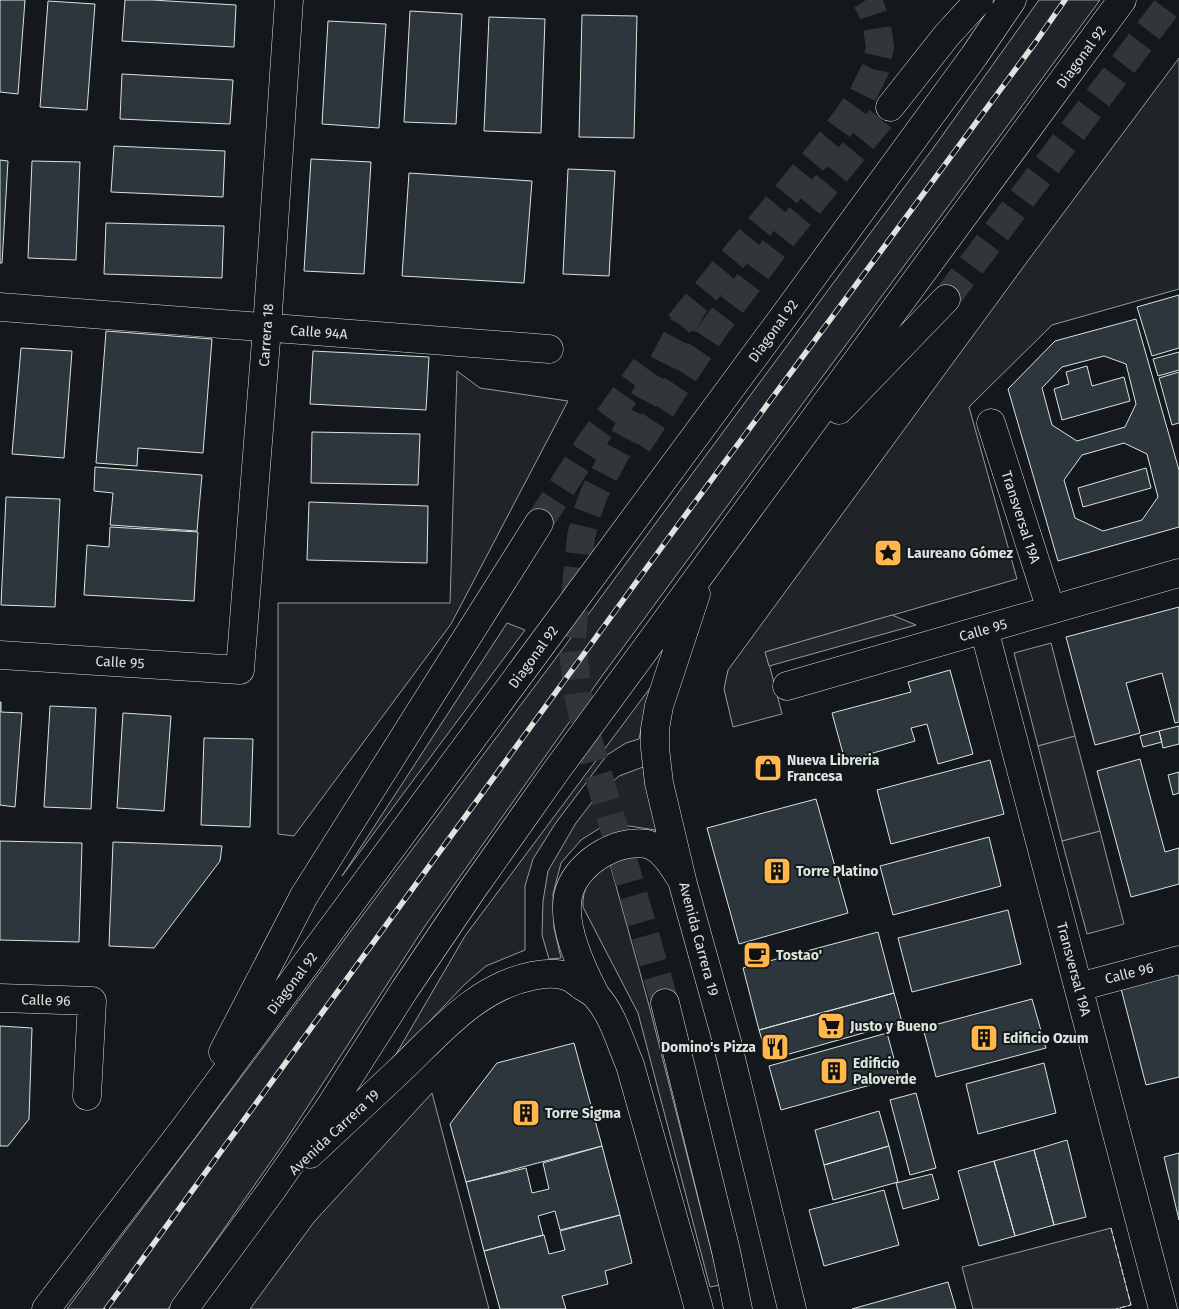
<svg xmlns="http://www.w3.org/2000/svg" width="1179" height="1309" font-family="'Fira Sans',sans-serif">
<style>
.green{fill:#202428;stroke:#939e99}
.parking{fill:#24282b;stroke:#939e99}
.building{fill:#2c363c;stroke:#d8e6dc;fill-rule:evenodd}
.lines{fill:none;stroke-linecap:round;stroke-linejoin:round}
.major-tunnel{stroke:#313739;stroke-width:28;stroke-dasharray:28 14;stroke-linecap:butt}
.minor-casing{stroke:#d8e6dc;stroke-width:29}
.major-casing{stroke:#d8e6dc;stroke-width:29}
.minor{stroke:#14181c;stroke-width:28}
.major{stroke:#14181c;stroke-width:28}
.rail-casing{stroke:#d8e6dc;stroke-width:5.5}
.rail{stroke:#14181c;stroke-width:4;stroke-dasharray:11;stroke-linecap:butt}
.fence{stroke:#d8e6dc;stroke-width:1;stroke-dasharray:6 2.5;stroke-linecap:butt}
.labels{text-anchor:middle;stroke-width:4;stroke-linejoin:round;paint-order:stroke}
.street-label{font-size:14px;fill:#d8e6dc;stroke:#14181c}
.poi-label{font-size:14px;font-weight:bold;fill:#d8e6dc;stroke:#14181c;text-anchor:start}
</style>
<rect width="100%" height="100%" fill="#14181c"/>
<path class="green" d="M1039,0H1100L602,676L425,926L286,1140L168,1309H67L550,666L937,143Z
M1179,58V289L1052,325L969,407L1017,579L766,652L782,714L733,727L724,689L728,670L1027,262Z
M457,371L480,388L568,401L451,624L294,836L278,834V603H450Z
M507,623L525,630L342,876Z
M1051,643L1075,736L1038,746L1014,653Z
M665,668L642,725L639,739L626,743L607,755L555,824L533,859L525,886V950L486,966L465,984L392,1061L465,936Z
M643,767L662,831L629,826L600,828L581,840L561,863L553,894L554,928L561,958L549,959L542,935L543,901L548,871L576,823L596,797L619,776Z
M1100,831L1124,924L1087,934L1062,841Z
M610,864L650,1009L720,1285L710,1287L638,1013L583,907C582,884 593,877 610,864Z
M432,1093L489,1309H250L314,1222Z"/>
<path class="parking" d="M892,615L916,625L769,666L765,652Z
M1075,736L1100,831L1062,841L1038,746Z
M1111,1228L1131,1305L1116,1309H973L962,1267Z"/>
<path class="building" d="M0,0H25L18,94L0,92Z
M125,0H152L236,5L234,47L122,41Z
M48,1L95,4L87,110L40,107Z
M410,11L462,14L456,124L404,122Z
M582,15L637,16L634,138L579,137Z
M489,17L545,19L541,133L484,131Z
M328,21L386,24L379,128L322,124Z
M122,74L233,80L230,124L120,119Z
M114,146L225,151L223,197L111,192Z
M311,159L371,162L364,274L304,271Z
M0,160L8,161L2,263H0Z
M32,161L80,162L76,260L28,258Z
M568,169L615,171L609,276L563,274Z
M409,173L532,181L524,283L402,276Z
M106,223L224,226L222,278L104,274Z
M1179,295V348L1152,356L1137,307Z
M1136,319L1179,470V527L1058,561L1008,389L1055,341ZM1104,356L1126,364L1136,404L1125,427L1077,441L1052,425L1042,388L1062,367ZM1124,443L1147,454L1158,497L1142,520L1103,531L1075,518L1064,480L1082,455Z
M106,331L212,339L203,453L138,448L137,466L96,463Z
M21,348L72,351L64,458L12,454Z
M313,351L429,357L426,410L310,404Z
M1179,352V370L1158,376L1153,359Z
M1087,366L1092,386L1124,377L1130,401L1062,420L1054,389L1069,384L1066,372Z
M1179,372V423L1172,425L1159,378Z
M312,432L420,434L418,485L311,483Z
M95,467L202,475L197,531L110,525L113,493L94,491Z
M1146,468L1151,488L1083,507L1078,488Z
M6,497L60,499L55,607L1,605Z
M309,502L428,506L427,563L307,560Z
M110,527L198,532L194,601L84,595L87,545L109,547Z
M1179,607V722L1175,723L1162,673L1126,683L1140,733L1095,745L1066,637Z
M950,670L973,754L938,764L927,724L911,728L915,741L845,761L832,713L911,692L908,682Z
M0,702H1V712L22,713L15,807L0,805Z
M50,706L96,708L91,809L44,807Z
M123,713L171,716L164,811L117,808Z
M1179,726V744L1163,748L1159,731Z
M1159,731L1162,742L1143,747L1140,736Z
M204,738L253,739L250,827L201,825Z
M1140,759L1165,852L1179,848V884L1131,897L1097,771Z
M990,760L1004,814L891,844L877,790Z
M1179,772V793L1173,795L1168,775Z
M816,799L848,913L739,944L707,828Z
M989,837L1001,886L893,915L880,866Z
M0,841L82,843L79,942L0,940Z
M113,842L222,846L220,861L154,948L109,946Z
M1008,910L1021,964L912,992L898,938Z
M878,932L894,993L759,1030L743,968Z
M1179,961V1077L1146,1085L1118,977Z
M894,993L902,1022L768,1060L759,1030Z
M1032,999L1046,1048L936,1077L923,1028Z
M0,1026L32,1028L29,1119L8,1146H0Z
M887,1033L899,1077L781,1110L769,1066Z
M574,1043L602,1146L466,1182L450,1124L497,1063Z
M1044,1063L1056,1113L978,1134L966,1084Z
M916,1093L936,1168L910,1175L890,1100Z
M879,1111L889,1146L824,1165L815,1130Z
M1067,1140L1086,1217L1054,1225L1034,1150Z
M602,1146L620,1215L560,1230L555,1211L538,1216L543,1235L484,1251L466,1182L526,1168L532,1193L549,1189L543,1163Z
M889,1146L898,1182L833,1200L824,1165Z
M1034,1150L1054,1225L1015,1236L994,1161Z
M1179,1153V1220L1164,1157Z
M994,1161L1015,1236L979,1246L958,1171Z
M932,1174L939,1199L903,1209L896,1183Z
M884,1190L899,1245L824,1266L809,1210Z
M620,1215L632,1263L605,1271L608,1284L562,1296L566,1309H500L484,1251L544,1235L549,1254L565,1250L560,1231Z
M948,1282L956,1309H852Z"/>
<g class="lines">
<path class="major-tunnel" d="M946,299L1172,0
M679,324L831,140L861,98L875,70L880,47L877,27L871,8L866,0
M638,444L715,327L782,238L890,107
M539,523L589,445L645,367
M665,1003L587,736L578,694L572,641L576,586L581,537L586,516L594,494L691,310"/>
<defs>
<path id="minor" d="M0,307L549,349
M991,423L1051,610
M984,629L1163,1309
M0,655L240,670L267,328L289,0
M787,686L1179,573
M1079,987L1179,960
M0,998L92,1001L87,1096"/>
<path id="major" d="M890,107L947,35L979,0
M839,410L946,299
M696,594L659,706L655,729V748L659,783L683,884L727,1042L792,1309
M595,994C581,967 562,926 568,896C574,865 616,838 647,844C662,848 672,864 679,876
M665,1003L726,1251L738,1309
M223,1052L304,896L539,523
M310,1154C340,1126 369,1099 399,1071C438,1034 476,987 532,976C545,973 557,972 569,977C574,979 578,983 582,986C587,989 593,992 597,997C613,1015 620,1042 630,1065L699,1309
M46,1309L184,1129L787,312L974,56L1012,0
M184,1309L271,1191L331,1105L405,989L472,890L556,771L1122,0"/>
</defs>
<use href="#minor" class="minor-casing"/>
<use href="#major" class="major-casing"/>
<use href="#minor" class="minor"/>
<use href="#major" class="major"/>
<defs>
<path id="rail" d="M106,1309L667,540L1035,43L1065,0"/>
</defs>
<use href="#rail" class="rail-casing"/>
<use href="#rail" class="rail"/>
<path class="fence" d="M1111,1228L1131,1305L1116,1309"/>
</g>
<defs>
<symbol id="sight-square" viewBox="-11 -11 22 22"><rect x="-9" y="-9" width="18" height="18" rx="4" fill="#ffb74d" stroke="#14181c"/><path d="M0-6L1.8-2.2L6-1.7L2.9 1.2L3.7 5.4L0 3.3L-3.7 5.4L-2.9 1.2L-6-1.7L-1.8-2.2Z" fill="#111"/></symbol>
<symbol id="shop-square" viewBox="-11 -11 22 22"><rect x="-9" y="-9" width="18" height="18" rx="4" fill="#ffb74d" stroke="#14181c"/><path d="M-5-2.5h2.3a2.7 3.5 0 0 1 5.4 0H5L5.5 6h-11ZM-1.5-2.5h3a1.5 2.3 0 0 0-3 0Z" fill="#111"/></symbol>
<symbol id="building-square" viewBox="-11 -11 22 22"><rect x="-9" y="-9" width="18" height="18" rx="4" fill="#ffb74d" stroke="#14181c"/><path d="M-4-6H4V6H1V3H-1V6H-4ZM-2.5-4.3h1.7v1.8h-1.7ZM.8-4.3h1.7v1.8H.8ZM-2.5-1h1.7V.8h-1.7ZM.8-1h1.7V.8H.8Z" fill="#111"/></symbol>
<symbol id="cafe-square" viewBox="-11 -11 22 22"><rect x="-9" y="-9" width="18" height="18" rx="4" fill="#ffb74d" stroke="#14181c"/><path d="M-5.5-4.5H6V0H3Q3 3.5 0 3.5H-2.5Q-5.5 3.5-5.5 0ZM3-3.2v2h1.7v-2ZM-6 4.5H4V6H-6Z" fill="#111"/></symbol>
<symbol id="supermarket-square" viewBox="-11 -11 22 22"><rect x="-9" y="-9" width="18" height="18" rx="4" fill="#ffb74d" stroke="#14181c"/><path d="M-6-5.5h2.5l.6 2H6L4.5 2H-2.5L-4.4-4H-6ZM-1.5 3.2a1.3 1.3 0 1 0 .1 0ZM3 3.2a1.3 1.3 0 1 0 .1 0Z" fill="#111"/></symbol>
<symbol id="restaurant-square" viewBox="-11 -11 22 22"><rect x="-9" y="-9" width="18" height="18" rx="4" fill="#ffb74d" stroke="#14181c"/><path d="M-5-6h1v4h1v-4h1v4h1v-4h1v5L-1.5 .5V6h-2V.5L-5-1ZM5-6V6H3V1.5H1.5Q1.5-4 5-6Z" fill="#111"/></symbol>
</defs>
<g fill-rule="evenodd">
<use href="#sight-square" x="872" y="537" width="32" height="32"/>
<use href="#shop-square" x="752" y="752" width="32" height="32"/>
<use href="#building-square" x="761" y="855" width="32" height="32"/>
<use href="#cafe-square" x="741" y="939" width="32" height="32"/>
<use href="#supermarket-square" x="815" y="1010" width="32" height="32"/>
<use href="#building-square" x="968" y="1022" width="32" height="32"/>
<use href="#restaurant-square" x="759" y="1031" width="32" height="32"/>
<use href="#building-square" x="818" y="1055" width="32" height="32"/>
<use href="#building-square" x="510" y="1097" width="32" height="32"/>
</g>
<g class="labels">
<g class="street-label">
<text transform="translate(1081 57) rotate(-54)" y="5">Diagonal 92</text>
<text transform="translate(773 331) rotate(-54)" y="5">Diagonal 92</text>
<text transform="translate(319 332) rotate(4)" y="5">Calle 94A</text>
<text transform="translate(266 335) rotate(-86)" y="5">Carrera 18</text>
<text transform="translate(1021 517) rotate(72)" y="5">Transversal 19A</text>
<text transform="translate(983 630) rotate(-16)" y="5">Calle 95</text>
<text transform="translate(533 657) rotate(-54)" y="5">Diagonal 92</text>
<text transform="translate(120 662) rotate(3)" y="5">Calle 95</text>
<text transform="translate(699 939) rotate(75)" y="5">Avenida Carrera 19</text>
<text transform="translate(1074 969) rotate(75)" y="5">Transversal 19A</text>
<text transform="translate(1129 973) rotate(-14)" y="5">Calle 96</text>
<text transform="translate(292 983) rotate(-53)" y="5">Diagonal 92</text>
<text transform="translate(46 1000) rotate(2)" y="5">Calle 96</text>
<text transform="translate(334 1132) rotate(-43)" y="5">Avenida Carrera 19</text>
</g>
<g class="poi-label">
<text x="907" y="558">Laureano Gómez</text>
<text x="787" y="765">Nueva Libreria<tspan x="787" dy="16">Francesa</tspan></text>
<text x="796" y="876">Torre Platino</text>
<text x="776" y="960">Tostao'</text>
<text x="850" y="1031">Justo y Bueno</text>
<text x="1003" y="1043">Edificio Ozum</text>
<text x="756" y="1052" text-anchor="end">Domino's Pizza</text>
<text x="853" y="1068">Edificio<tspan x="853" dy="16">Paloverde</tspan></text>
<text x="545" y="1118">Torre Sigma</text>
</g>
</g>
</svg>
